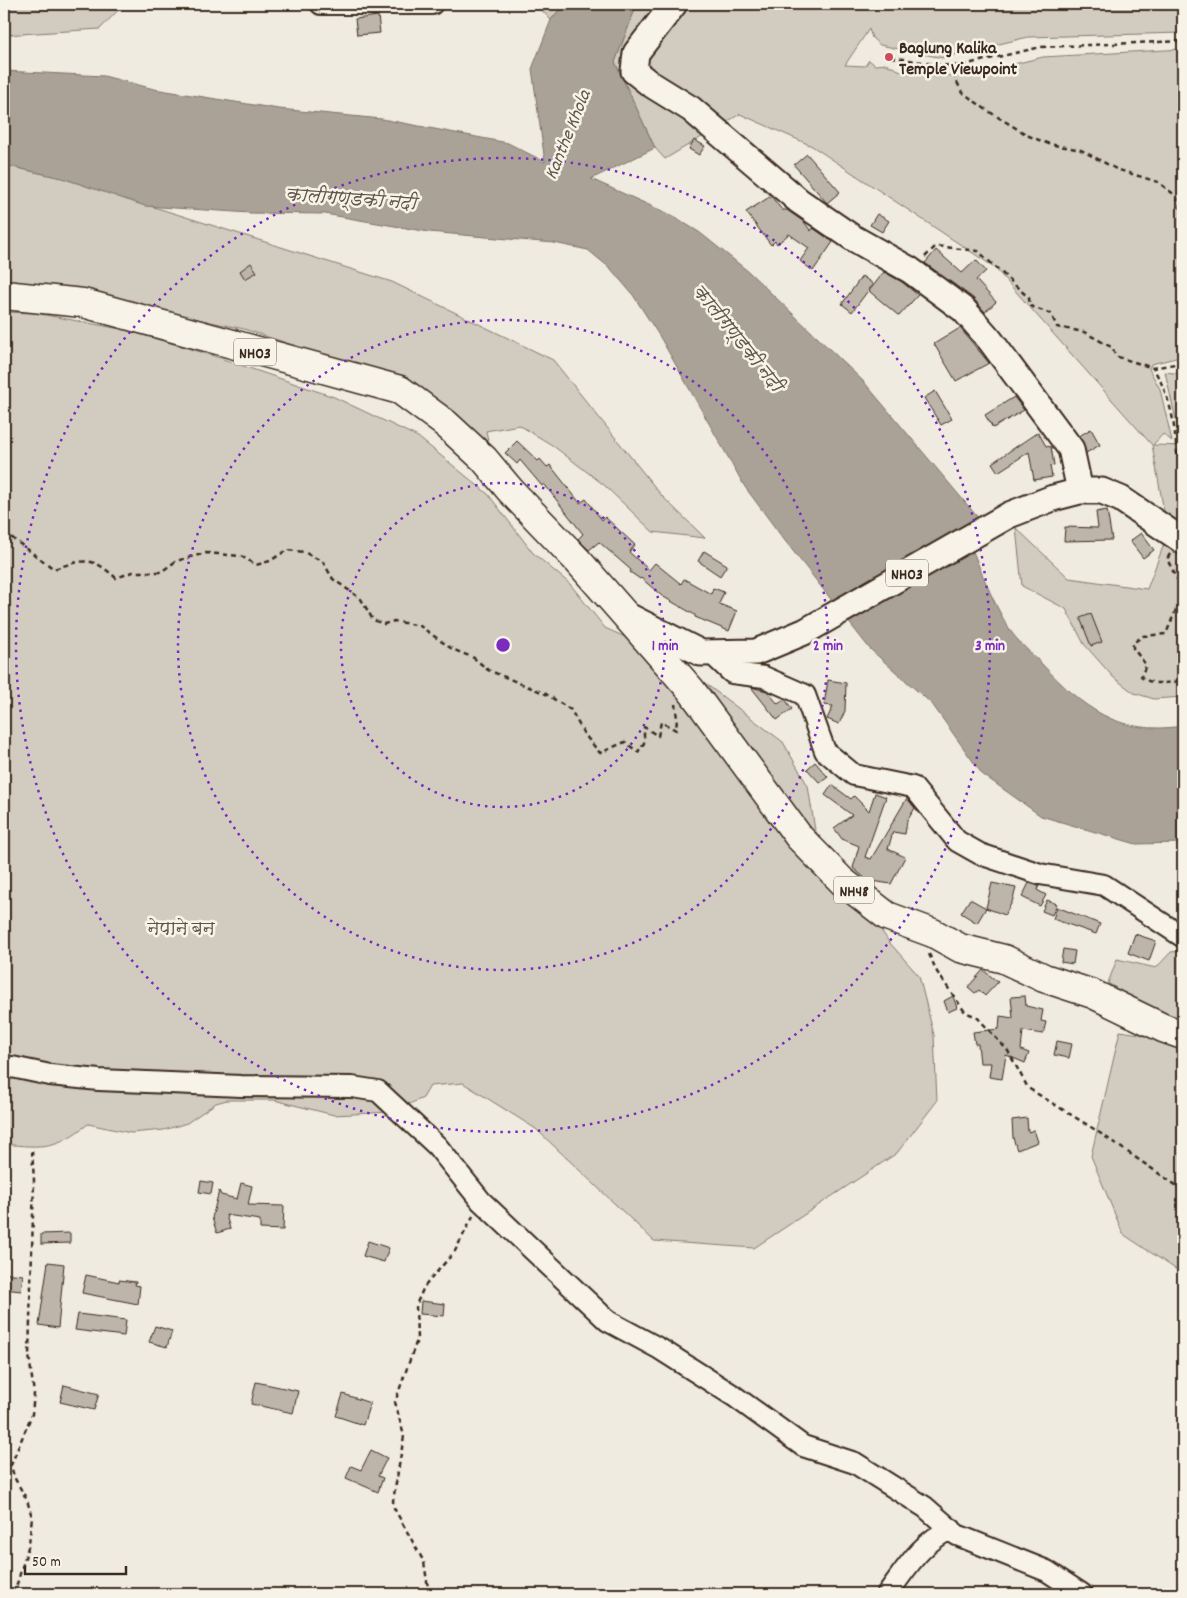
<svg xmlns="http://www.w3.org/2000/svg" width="1187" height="1598" font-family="Dekko,'Playpen Sans Deva',sans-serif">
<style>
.green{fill:#d1cbc0;stroke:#867a6f}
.water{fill:#aaa296;stroke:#7e7266}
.building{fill:#bdb5aa;stroke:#3b2a1e}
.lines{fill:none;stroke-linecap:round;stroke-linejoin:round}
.minor-casing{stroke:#3b2a1e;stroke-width:24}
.major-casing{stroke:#3b2a1e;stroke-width:29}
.highway-casing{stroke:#3b2a1e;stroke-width:31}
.path{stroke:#3b2a1e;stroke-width:2.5;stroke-dasharray:5 4;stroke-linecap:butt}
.minor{stroke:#f7f3e8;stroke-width:20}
.major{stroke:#f7f3e8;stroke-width:25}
.highway{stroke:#f7f3e8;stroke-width:28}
.ring{fill:none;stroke:#7b2cbf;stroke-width:2.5;stroke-dasharray:2.5 5}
.poi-dot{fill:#d1495b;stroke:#f7f3e8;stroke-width:2}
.labels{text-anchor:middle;stroke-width:5;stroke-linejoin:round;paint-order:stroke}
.shield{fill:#f7f3e8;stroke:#73665b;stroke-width:1}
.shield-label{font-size:16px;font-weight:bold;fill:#3b2a1e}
.poi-label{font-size:18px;font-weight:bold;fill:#3b2a1e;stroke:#f7f3e8;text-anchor:start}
.park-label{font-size:18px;fill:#605246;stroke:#f7f3e8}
.water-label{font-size:19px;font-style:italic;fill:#625448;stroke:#f7f3e8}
.centre{fill:#7b2cbf;stroke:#f7f3e8;stroke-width:2.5}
.ring-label{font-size:15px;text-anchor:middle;font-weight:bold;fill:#7b2cbf;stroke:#f7f3e8;stroke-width:5;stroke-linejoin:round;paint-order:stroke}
</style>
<rect width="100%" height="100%" fill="#efebe0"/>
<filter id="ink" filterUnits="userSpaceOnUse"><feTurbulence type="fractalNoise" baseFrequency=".02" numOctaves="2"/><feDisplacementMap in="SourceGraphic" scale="10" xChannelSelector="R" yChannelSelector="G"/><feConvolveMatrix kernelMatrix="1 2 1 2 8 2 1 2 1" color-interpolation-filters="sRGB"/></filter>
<g filter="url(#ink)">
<path class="green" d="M4,4H121L123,5L100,29L4,35Z
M536,4H564L551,20Z
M637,4H1183V33L1028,37L942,58L880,45L872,38L869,29L845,65L865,66L869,60L875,65L886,64L905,73L937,77L990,70L1043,57L1183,49V360L1176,358L1151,364L1149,369L1160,389L1172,441L1163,434L1153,445L1182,446L1165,372L1183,374V526L1165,517L1152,445L994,267L812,146L740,114L665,159L655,148L615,62Z
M4,165L62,178L392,282L553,360L662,496L705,538L653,532L604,485L552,445L519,425L486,431L492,458L326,356L244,329L158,311L82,291L4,281Z
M4,312L35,313L126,330L211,355L334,397L418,437L488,494L533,553L570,584L605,628L670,657L783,742L808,786L815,830L889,942L919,976L934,1035L937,1101L897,1153L754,1248L654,1241L536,1129L463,1083L430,1086L423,1098L391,1112L334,1115L274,1100H227L216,1103L187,1123L164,1130L131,1133L88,1124C56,1149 43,1148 4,1144Z
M1016,528L1069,578L1147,589L1164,544L1183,558V697L1154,699L1134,693L1113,677L1084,644L1066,609L1022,586Z
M1183,951V1025L1136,1002L1108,983L1117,959L1156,968L1171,952Z
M1120,1031L1153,1036L1183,1045V1274L1123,1234L1091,1156Z"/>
<path class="water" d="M564,4H637L615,62L655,148L591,179L669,214L699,232L749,272L864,382L980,520L964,529C978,563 990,598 1010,630C1018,642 1031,653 1041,663C1083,708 1118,736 1183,726V843L1136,844L1041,816L982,774L932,704L870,649L782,537L745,487L660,337L633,295L611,269L588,250L554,243L429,232L325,214L250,213L145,206L62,178L4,165V71L104,76L154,89L279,109L382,119L508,143L545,162L532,69L551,20Z"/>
<path class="building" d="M378,16L380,33L357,35L355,19Z
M694,140L705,146L699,155L689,149Z
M807,154L840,192L827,203L794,165Z
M771,196L782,210H787L804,222L811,231L813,228L833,242L813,271L800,261L809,248L789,234L777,244L775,241L771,245L746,212Z
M877,214L889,221L882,232L870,225Z
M936,250L962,273L976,260L986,271L976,280L996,302L985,312L973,298L925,263Z
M251,263L257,272L245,279L240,271Z
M884,272L902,282L918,295L899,316L869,291Z
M862,276L873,284L852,312L842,304Z
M960,328L989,363L956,381L934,344Z
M935,391L952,419L941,425L924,398Z
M1014,397L1024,410L993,428L985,415Z
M1091,429L1100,445L1086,453L1079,436Z
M1038,432L1046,446L1051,447L1054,465L1050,466L1052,477L1034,480L1029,452L998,472L992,463Z
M517,441L538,461L540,459L547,467L550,465L580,503L586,499L602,520L605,517L635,545L629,552L649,570L655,563L681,584L684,579L711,594L713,588L724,592L719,604L737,611L729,631L695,617V615L662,596L641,578L640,579L630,572L631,570L599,542L589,550L578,539L583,534L544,484L542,486L520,460L517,464L505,453Z
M1107,510L1112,540L1064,541L1065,527L1098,528L1096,512Z
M1141,533L1154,550L1143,558L1130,541Z
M704,551L727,565L720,576L698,561Z
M1091,614L1102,642L1091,646L1080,618Z
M828,680L846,683L845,711L839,724L827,719L833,706L824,705Z
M751,687L767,691L778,704L785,699L792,709L777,720Z
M815,762L828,777L820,783L807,769Z
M832,785L851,799L854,796L869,811L875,793L886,797L865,857L871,859L907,798L915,808L907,821L905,834L893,832L888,849L905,857L891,884L872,881V884L853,868L859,846L842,839L834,828L852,815L825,795Z
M992,883L1016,888L1012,902L1005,915L986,908Z
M1029,883L1039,886L1037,890L1046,895L1040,906L1022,897Z
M970,899L986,908L977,923L961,913Z
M1047,900L1057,904L1052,915L1042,911Z
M1057,907L1100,924L1096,934L1053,919Z
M1135,934L1156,941L1149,961L1128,953Z
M1063,949L1075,951L1073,964L1061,962Z
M983,970L998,982L985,996L979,990L975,993L968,987Z
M953,996L957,1008L948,1012L944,1001Z
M1025,996L1026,1006L1043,1010L1041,1021L1046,1022L1043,1034L1023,1031L1021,1050L1029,1053L1025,1063L1006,1055L1002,1079L989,1077L991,1063H980L978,1044H975L973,1032L999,1029L1000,1016L1013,1018L1011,997Z
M1057,1041L1072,1044L1069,1058L1054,1055Z
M1027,1118L1028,1132L1034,1130L1038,1142L1017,1150L1013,1138L1012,1120Z
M201,1181L213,1183L211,1194L199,1192Z
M241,1183L252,1186L248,1205L284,1206L283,1230L260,1229V1220L226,1215L230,1229L217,1233L212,1218L219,1191L221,1195L237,1199Z
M70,1233V1243L41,1244V1234Z
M368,1241L389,1248L384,1262L363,1256Z
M48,1262L64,1264L58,1328L39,1325Z
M4,1273L23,1275L21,1291L4,1289Z
M86,1275L119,1282V1280L136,1282L135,1285L140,1286L138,1304L82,1293Z
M421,1301L445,1304L444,1316L420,1314Z
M78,1314L126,1320L124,1336L75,1330Z
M155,1326L172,1331L167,1347L149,1342Z
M256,1382L298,1391L293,1413L251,1404Z
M64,1385L99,1394L94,1410L60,1402Z
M343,1394L370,1403L363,1425L336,1416Z
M371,1450L387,1458L378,1476L383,1478L378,1492L346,1478L351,1466L361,1470Z"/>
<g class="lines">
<defs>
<path id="minor" d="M321,4H432
M711,653L732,673L764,677L805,695L825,751L854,775L913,787L957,841L980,854L1040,874L1104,885L1183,937
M4,1069L12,1067L50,1075L99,1080L241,1086L352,1087L378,1091L437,1146L481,1201L608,1321L660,1349L734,1396L803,1446L855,1463L925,1507L957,1535L1047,1571L1082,1594
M887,1594C906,1569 921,1542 951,1529"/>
<path id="major" d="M674,4L636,53L634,71L649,83L691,109L799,201L853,238L910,270L964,310L990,340L1071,449L1080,491
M626,615L701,653L756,652L804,632L1009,515L1053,498L1080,491H1102L1121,499L1183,541"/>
<path id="highway" d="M4,295L83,303L400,390L446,424L484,459L510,490L578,561L691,690L799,837L842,881L887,916L933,933L960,948L1004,959L1044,978L1093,994L1163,1028L1183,1035"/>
</defs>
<use href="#minor" class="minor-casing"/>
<use href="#major" class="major-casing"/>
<use href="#highway" class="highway-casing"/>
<path class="path" d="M891,57L939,65L959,66L1041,47L1183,41
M949,66L962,92L988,111L1029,136L1049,144L1081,150L1116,169L1158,182L1175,195L1183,212
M925,257L936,246L978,251L1029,298L1030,306L1051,314L1057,327L1084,332L1113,348L1115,356L1153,368
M1183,366L1175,364L1153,368C1163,384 1169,400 1173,420C1176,436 1175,456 1183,470
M1183,502V503
M4,532L54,569C84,559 92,556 116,578L133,572H161L176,561L206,553L241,556L256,565L270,561L287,550L304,552L323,562L333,579L361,599L373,620L384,624L394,621L420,626L452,649L474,658L488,670L546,694L571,710L584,734L600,753L625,742L638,752L644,743V727L658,736L661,722L676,730L677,718L675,704
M1170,554L1167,559L1178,581L1183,586
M1183,605L1177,607L1166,634L1143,636L1133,643V648L1146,665L1141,677C1154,686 1168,683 1183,680
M929,954L937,972L965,1012L977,1017L1008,1051L1028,1088L1094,1129L1183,1190
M14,1594L29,1544L32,1517L27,1500L14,1477L11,1465L32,1414L34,1394L29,1355L34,1180L32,1151
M429,1594L424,1562L394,1508L393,1501L404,1436L395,1402L417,1340L416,1305L424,1287L455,1251L473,1216"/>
<use href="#minor" class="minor"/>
<use href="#major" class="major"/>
<use href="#highway" class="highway"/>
</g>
</g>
<g class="ring">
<circle cx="503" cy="645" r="162"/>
<circle cx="503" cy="645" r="325"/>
<circle cx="503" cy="645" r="487"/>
</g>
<circle class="poi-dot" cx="889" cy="57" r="5"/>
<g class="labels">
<g class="shield">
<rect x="234" y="338.5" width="42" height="27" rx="4"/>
<rect x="886" y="559.5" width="42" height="27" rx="4"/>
<rect x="834" y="876.5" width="40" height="27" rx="4"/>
</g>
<g class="shield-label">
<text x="255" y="358">NH03</text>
<text x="907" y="579">NH03</text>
<text x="854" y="896">NH48</text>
</g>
<g class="poi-label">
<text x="899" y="53">Baglung Kalika<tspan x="899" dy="21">Temple Viewpoint</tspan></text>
</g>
<g class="park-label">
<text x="181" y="934">नेपाने बन</text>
</g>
<g class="water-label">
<text transform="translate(566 134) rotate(-68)" y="7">Kanthe Khola</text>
<text transform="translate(351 197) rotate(4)" y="7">कालीगण्डकी नदी</text>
<text transform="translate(739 337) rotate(51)" y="7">कालीगण्डकी नदी</text>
</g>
</g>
<circle cx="503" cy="645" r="8" class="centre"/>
<g class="ring-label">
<text x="665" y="650">1 min</text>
<text x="828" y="650">2 min</text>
<text x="990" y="650">3 min</text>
</g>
<rect width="1187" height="1598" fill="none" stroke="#f7f3e8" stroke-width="20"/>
<rect x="10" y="10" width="1167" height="1578" fill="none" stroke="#3b2a1e" stroke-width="2" filter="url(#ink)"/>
<path d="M25 1566v8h101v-8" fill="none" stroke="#3b2a1e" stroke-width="2.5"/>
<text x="32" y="1566" font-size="15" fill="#3b2a1e" stroke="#f7f3e8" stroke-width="4" paint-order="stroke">50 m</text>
</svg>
